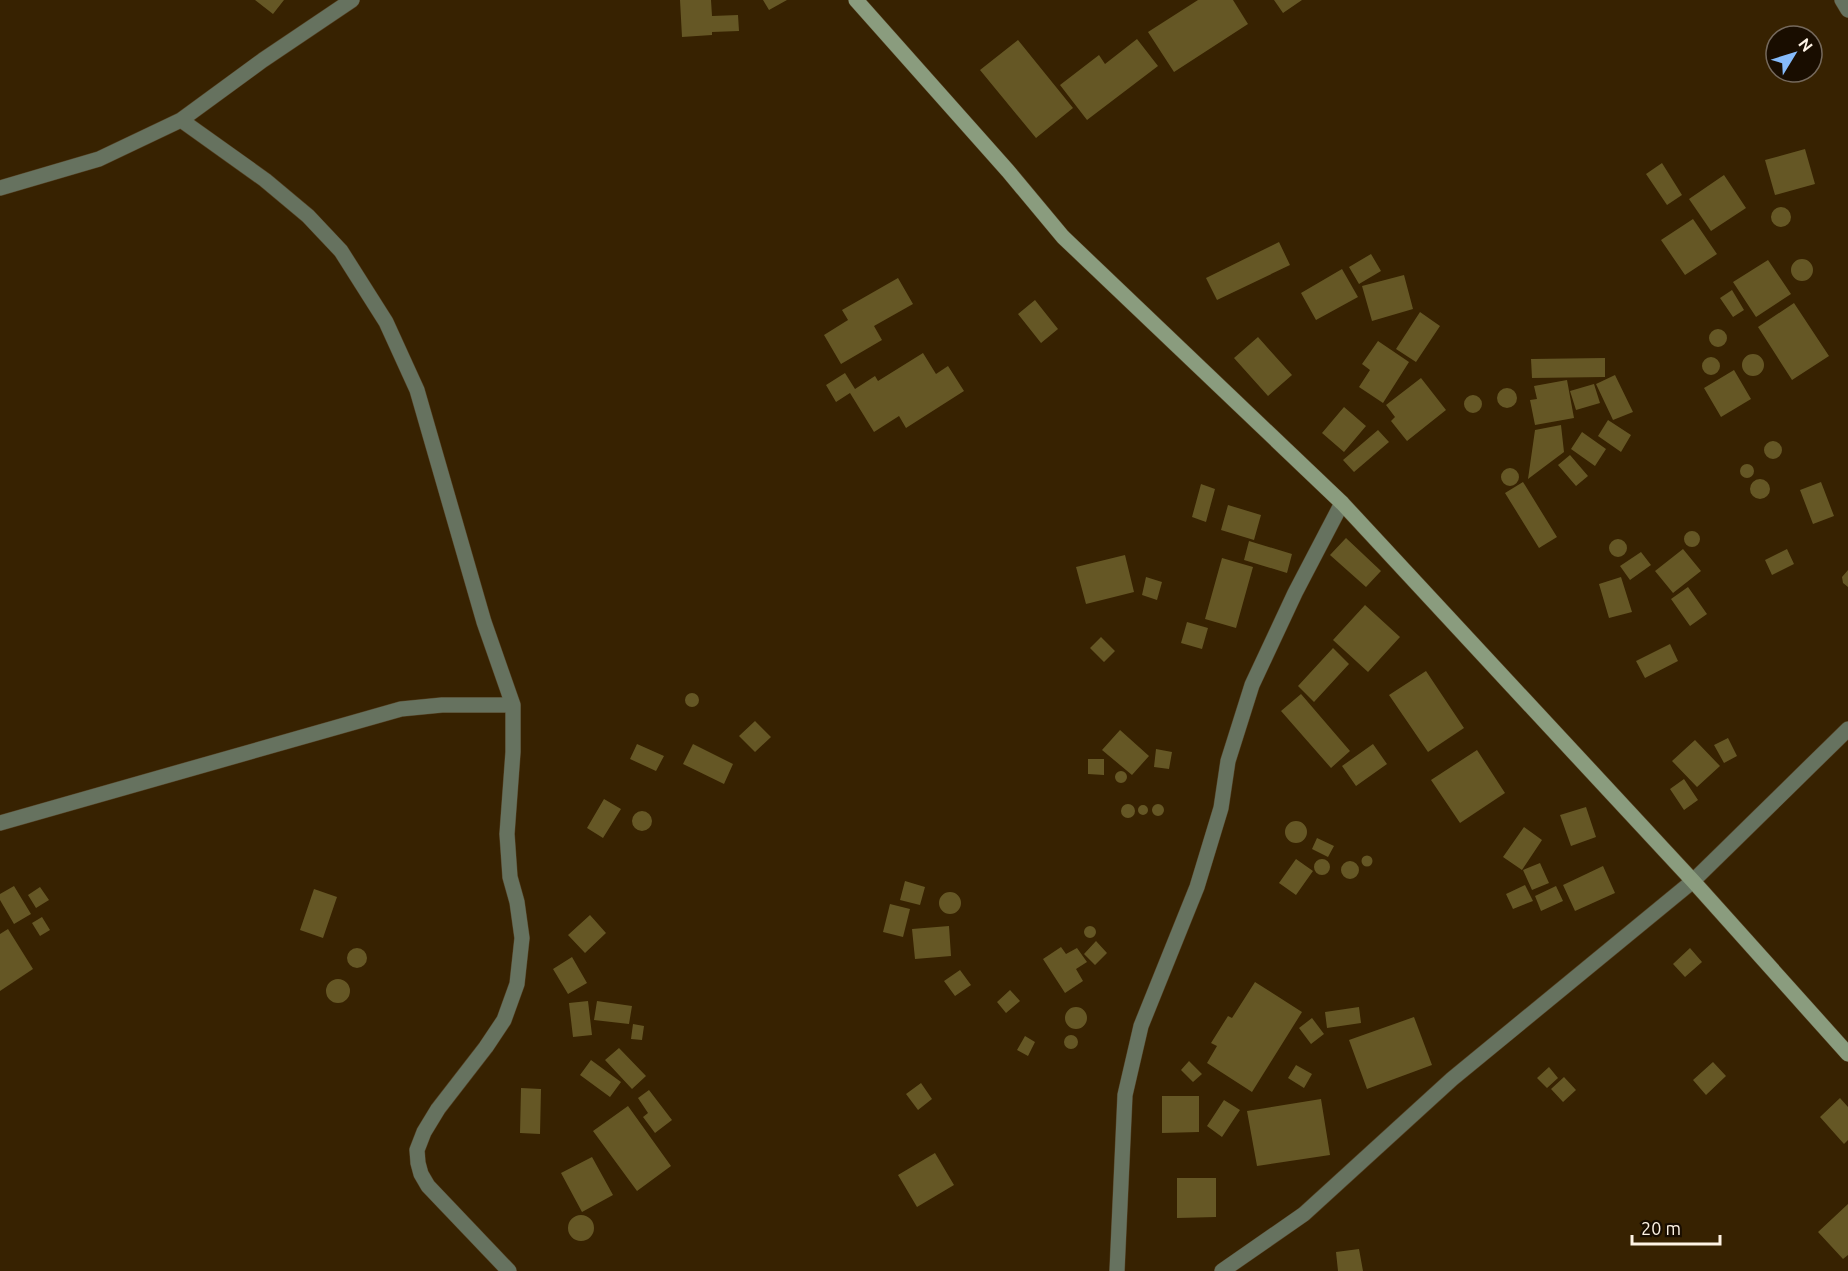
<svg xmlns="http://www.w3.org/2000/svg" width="1848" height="1271" font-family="Ubuntu,sans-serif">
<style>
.building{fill:#655725}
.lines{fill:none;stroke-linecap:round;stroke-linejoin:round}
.minor-casing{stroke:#533f21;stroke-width:16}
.secondary-casing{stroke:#533f21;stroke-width:16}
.minor{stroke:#66725f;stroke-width:15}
.secondary{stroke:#8a9c7e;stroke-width:15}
</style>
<rect width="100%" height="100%" fill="#372201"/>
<path class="building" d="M255,0H284L273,14Z
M680,0H711L712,16L738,15L739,31L712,32V35L682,37Z
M763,0H787L769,10Z
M1198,0H1233L1248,24L1174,72L1148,32Z
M1274,0H1302L1283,13Z
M1137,39L1158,66L1087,120L1060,85L1099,55L1105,64Z
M1018,40L1073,108L1036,138L980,70Z
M1805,149L1815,184L1775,195L1765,160Z
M1662,163L1682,195L1667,205L1646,174Z
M1724,175L1746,208L1711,231L1689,199Z
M1771 217a10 10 0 1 1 20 0a10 10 0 1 1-20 0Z
M1693,219L1717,254L1685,275L1661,240Z
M1279,242L1290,265L1217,300L1206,278Z
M1371,254L1381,271L1359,284L1349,267Z
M1791 270a11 11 0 1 1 22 0a11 11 0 1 1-22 0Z
M1768,260L1791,294L1756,317L1733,282Z
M1342,269L1358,297L1316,320L1301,293Z
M1404,275L1413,309L1372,321L1362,286Z
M898,278L913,304L874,326L882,340L841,364L824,335L848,320L842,310Z
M1732,290L1744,310L1733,317L1720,298Z
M1035,300L1058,329L1041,343L1018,314Z
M1794,303L1829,356L1792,380L1758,327Z
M1420,312L1440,326L1416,362L1396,349Z
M1709 338a9 9 0 1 1 18 0a9 9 0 1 1-18 0Z
M1258,337L1292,375L1268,396L1234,358Z
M1378,341L1409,362L1383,403L1359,387L1370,370L1362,364Z
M923,353L936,374L948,366L964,391L906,428L899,416L874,432L850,393L836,402L826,385L845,373L855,389L875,376L878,381Z
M1742 365a11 11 0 1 1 22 0a11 11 0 1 1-22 0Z
M1702 366a9 9 0 1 1 18 0a9 9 0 1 1-18 0Z
M1605,358V377L1532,378L1531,359Z
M1734,370L1751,399L1721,417L1704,388Z
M1615,375L1633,412L1613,420L1596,384Z
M1421,378L1446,410L1407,441L1391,421L1395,417L1386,405Z
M1567,380L1574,418L1535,425L1530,400L1537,399L1534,386Z
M1594,384L1600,403L1576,410L1570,391Z
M1497 398a10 10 0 1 1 20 0a10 10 0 1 1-20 0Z
M1464 404a9 9 0 1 1 18 0a9 9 0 1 1-18 0Z
M1344,407L1366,426L1344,452L1322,433Z
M1608,420L1631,435L1621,452L1598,436Z
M1561,425L1564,452L1528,479L1535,430Z
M1378,430L1389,442L1354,472L1343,460Z
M1582,432L1606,449L1595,466L1571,449Z
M1764 450a9 9 0 1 1 18 0a9 9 0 1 1-18 0Z
M1570,455L1588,476L1576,486L1558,465Z
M1740 471a7 7 0 1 1 14 0a7 7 0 1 1-14 0Z
M1501 477a9 9 0 1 1 18 0a9 9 0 1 1-18 0Z
M1750 489a10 10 0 1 1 20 0a10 10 0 1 1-20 0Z
M1523,482L1557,537L1539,548L1505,493Z
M1821,482L1834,516L1813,524L1800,490Z
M1201,484L1215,489L1206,522L1192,517Z
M1228,505L1261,515L1254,540L1221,530Z
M1684 539a8 8 0 1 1 16 0a8 8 0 1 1-16 0Z
M1346,538L1381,571L1366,587L1330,555Z
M1609 548a9 9 0 1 1 18 0a9 9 0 1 1-18 0Z
M1249,541L1292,554L1287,573L1244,560Z
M1683,549L1701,571L1673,593L1655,571Z
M1787,549L1794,564L1772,575L1765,560Z
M1641,552L1651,565L1630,580L1620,566Z
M1125,555L1134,592L1086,604L1076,567Z
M1222,558L1253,567L1236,628L1205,619Z
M1848,570V587L1843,583L1842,577Z
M1146,577L1162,582L1157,600L1142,595Z
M1621,577L1632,612L1609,618L1599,584Z
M1688,587L1707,614L1690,626L1671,599Z
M1365,605L1400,637L1368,672L1333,640Z
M1187,622L1208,628L1202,649L1181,643Z
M1101,637L1115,651L1104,662L1090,648Z
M1670,644L1678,661L1645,678L1636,661Z
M1333,648L1349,664L1314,702L1298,686Z
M1426,671L1464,728L1428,752L1389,695Z
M685 700a7 7 0 1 1 14 0a7 7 0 1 1-14 0Z
M1301,694L1350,751L1331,768L1281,711Z
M755,721L771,737L755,752L739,736Z
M1120,730L1149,756L1132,775L1102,750Z
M1728,738L1737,756L1724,763L1714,745Z
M1695,740L1720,766L1697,787L1672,761Z
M637,744L664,756L656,771L630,759Z
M693,744L733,764L724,784L683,764Z
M1373,744L1387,764L1356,786L1342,766Z
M1156,749L1172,752L1169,769L1154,767Z
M1477,750L1505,793L1460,823L1431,780Z
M1088,759H1104V775L1088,774Z
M1115 777a6 6 0 1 1 12 0a6 6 0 1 1-12 0Z
M1684,779L1698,800L1684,810L1670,789Z
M604,799L621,809L603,838L587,828Z
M1152 810a6 6 0 1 1 12 0a6 6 0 1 1-12 0Z
M1121 811a7 7 0 1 1 14 0a7 7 0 1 1-14 0Z
M1138 810a5 5 0 1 1 10 0a5 5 0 1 1-10 0Z
M1586,807L1596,837L1571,846L1560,815Z
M632 821a10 10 0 1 1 20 0a10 10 0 1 1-20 0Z
M1285 832a11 11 0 1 1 22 0a11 11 0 1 1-22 0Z
M1524,827L1542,840L1522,870L1503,857Z
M1317,838L1334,846L1328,857L1312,849Z
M1361.5 861a5.5 5.5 0 1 1 11 0a5.5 5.5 0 1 1-11 0Z
M1314 867a8 8 0 1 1 16 0a8 8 0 1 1-16 0Z
M1296,859L1313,871L1296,895L1279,883Z
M1341 870a9 9 0 1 1 18 0a9 9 0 1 1-18 0Z
M1540,863L1549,883L1532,890L1523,870Z
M1603,866L1615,893L1575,911L1563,885Z
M905,881L925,887L920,905L900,900Z
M1525,885L1533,901L1513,909L1506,894Z
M14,886L31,914L14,924L0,900V894Z
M1556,886L1563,901L1541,911L1535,896Z
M40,887L49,900L36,908L28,895Z
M314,889L337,897L323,938L300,930Z
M939 903a11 11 0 1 1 22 0a11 11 0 1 1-22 0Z
M890,904L910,909L903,937L883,932Z
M590,915L606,933L585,953L568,935Z
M42,917L50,930L40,936L32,923Z
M1084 932a6 6 0 1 1 12 0a6 6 0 1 1-12 0Z
M949,926L951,956L915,959L912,929Z
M8,929L33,969L0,991V934Z
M1096,941L1107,953L1095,965L1084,954Z
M1061,947L1066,954L1077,948L1087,962L1076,969L1083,981L1065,993L1043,959Z
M1690,948L1702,962L1685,977L1673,964Z
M347 958a10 10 0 1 1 20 0a10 10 0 1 1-20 0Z
M572,957L587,983L568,994L553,969Z
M960,970L971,985L955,996L944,981Z
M326 991a12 12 0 1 1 24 0a12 12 0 1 1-24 0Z
M1255,982L1302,1012L1252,1092L1207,1063L1217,1046L1211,1043L1228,1016L1232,1018Z
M1010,990L1020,1001L1006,1013L997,1002Z
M588,1001L592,1035L573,1037L569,1003Z
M597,1001L632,1006L629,1024L594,1020Z
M1359,1007L1361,1023L1327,1028L1325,1012Z
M1065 1018a11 11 0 1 1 22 0a11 11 0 1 1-22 0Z
M1414,1017L1432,1065L1367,1089L1349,1040Z
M1312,1018L1324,1034L1311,1044L1299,1028Z
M633,1024L644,1026L642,1040L631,1039Z
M1064 1042a7 7 0 1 1 14 0a7 7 0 1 1-14 0Z
M1025,1036L1035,1042L1028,1056L1017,1050Z
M619,1048L646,1076L632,1089L605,1060Z
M591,1060L621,1082L610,1097L580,1075Z
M1189,1061L1202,1074L1193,1082L1181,1070Z
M1713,1062L1726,1076L1706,1095L1693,1080Z
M1296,1065L1312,1074L1304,1088L1288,1078Z
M1549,1067L1558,1078L1547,1088L1537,1078Z
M1564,1077L1576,1090L1563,1102L1551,1089Z
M921,1083L932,1099L918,1110L906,1094Z
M521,1088L541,1089L540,1134L520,1133Z
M649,1090L672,1120L655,1133L643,1117L648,1113L638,1098Z
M1162,1096H1199V1132L1162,1133Z
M1840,1098L1848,1107V1140L1844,1144L1820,1117Z
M1321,1099L1330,1155L1257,1166L1247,1111Z
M1224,1100L1240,1110L1222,1137L1207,1126Z
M628,1106L671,1166L637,1191L593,1131Z
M935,1153L954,1185L917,1207L898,1175Z
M592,1157L613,1195L582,1212L561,1173Z
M1177,1178H1216V1217L1177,1218Z
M1848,1204V1255L1843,1259L1818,1232Z
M568 1228a13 13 0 1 1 26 0a13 13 0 1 1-26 0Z
M1359,1249L1363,1271H1338L1336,1252Z"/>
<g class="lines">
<defs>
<path id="minor" d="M1842,0L1848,10
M181,120L265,180L308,216L341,251L386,322L417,390L484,622L513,705V752L507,834L510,877L517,902L522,938L517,984L504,1020L486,1047L438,1109L424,1132L417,1150L418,1163L421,1174L428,1186L509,1271
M0,188L99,159L181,120L263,60L352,0
M0,823L401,709L442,705H513
M1117,1271L1125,1095L1141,1026L1197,887L1221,808L1228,761L1252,685L1295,593L1342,503
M1222,1271L1304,1214L1452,1079L1693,881L1848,729"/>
<path id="secondary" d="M856,0L1008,171L1063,237L1342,503L1693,881L1848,1054"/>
</defs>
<use href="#minor" class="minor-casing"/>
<use href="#secondary" class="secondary-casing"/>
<use href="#minor" class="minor"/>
<use href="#secondary" class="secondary"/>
</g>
<g transform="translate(1794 54) rotate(52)"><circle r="28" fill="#190d00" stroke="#75695c" stroke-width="1.5"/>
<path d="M0-4.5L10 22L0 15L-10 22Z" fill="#86bbfb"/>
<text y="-9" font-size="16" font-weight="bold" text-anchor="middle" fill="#fef3e5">N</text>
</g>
<path d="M1632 1235v9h88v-9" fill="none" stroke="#fef3e5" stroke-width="3"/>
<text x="1641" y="1235" font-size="18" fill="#fef3e5" stroke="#190d00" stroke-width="4.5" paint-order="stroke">20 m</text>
</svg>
